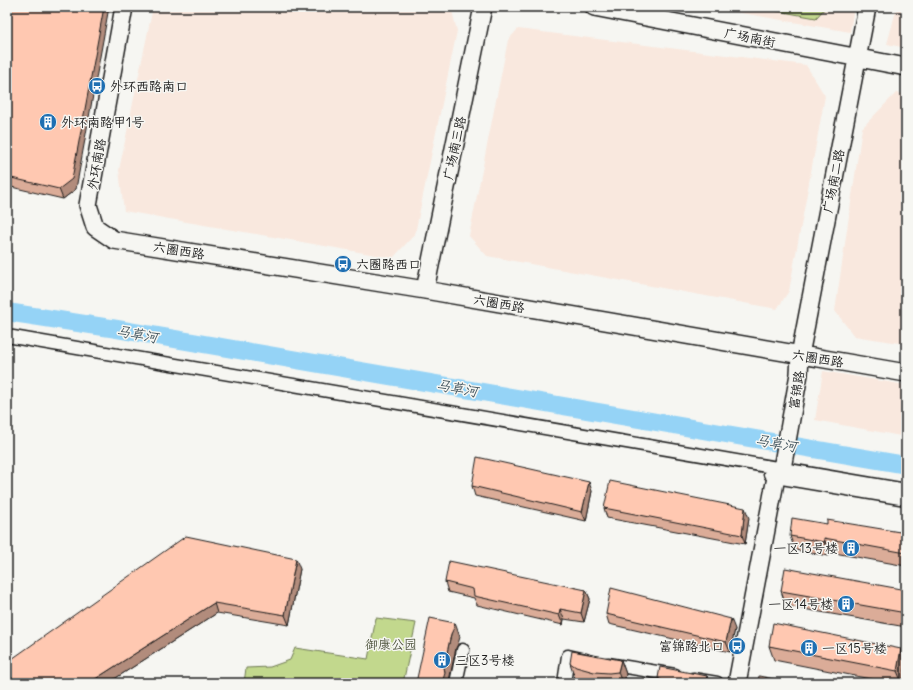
<svg xmlns="http://www.w3.org/2000/svg" width="913" height="690" font-family="Delius,'LXGW WenKai TC',sans-serif">
<style>
.built{fill:#f9e8de}
.green{fill:#c2d88d;stroke:#6f7a54}
.lines{fill:none;stroke-linecap:round;stroke-linejoin:round}
.river{stroke:#95d3f6;stroke-width:18}
.street-casing{stroke:#1c1c1c;stroke-width:15}
.secondary-casing{stroke:#1c1c1c;stroke-width:20}
.street{stroke:#f6f6f2;stroke-width:12}
.secondary{stroke:#f6f6f2;stroke-width:17}
.wall{fill:#dbac98;stroke:#1c1c1c}
.shaded-wall{fill:#b28c7c;stroke:#1c1c1c}
.building{fill:#ffc8b1;stroke:#1c1c1c}
.labels{text-anchor:middle;stroke-width:3;stroke-linejoin:round;paint-order:stroke}
.street-label{font-size:13px;fill:#1c1c1c;stroke:#f6f6f2}
.poi-label{font-size:13px;fill:#1c1c1c;stroke:#f6f6f2;text-anchor:start}
.park-label{font-size:13px;fill:#4e543e;stroke:#f6f6f2}
.water-label{font-size:14px;font-style:italic;fill:#40535d;stroke:#f6f6f2}
</style>
<rect width="100%" height="100%" fill="#f6f6f2"/>
<filter id="ink" filterUnits="userSpaceOnUse"><feTurbulence type="fractalNoise" baseFrequency=".025" numOctaves="2"/><feDisplacementMap in="SourceGraphic" scale="8" xChannelSelector="R" yChannelSelector="G"/><feConvolveMatrix kernelMatrix="1 2 1 2 8 2 1 2 1" color-interpolation-filters="sRGB"/></filter>
<g filter="url(#ink)">
<path class="built" d="M153,7H451L457,31L415,234L393,258L124,211L119,170Z
M707,7H854L850,32Z
M897,7H906V48L887,44Z
M518,29L806,65L825,96L789,291L777,309L487,256L469,236L508,40Z
M896,93L906,94V344L854,336L835,311L862,128Z
M823,371L906,385V437L815,420Z"/>
<path class="green" d="M756,7H826L816,18Z
M376,618L416,623L403,683H244L246,668L270,667L290,660L295,648L368,659Z"/>
<g class="lines">
<path class="river" d="M7,312L117,329L906,465"/>
<defs>
<path id="street" d="M7,336L906,490
M770,474L776,477L906,499
M608,664L675,675
M693,679L717,683
M456,683L463,650
M564,683L568,656L586,660"/>
<path id="secondary" d="M124,7L88,205L95,227L114,240L425,290L906,373
M594,7L906,67
M425,290L483,7
M737,683L776,477L783,463L799,374L800,355L867,7"/>
</defs>
<use href="#street" class="street-casing"/>
<use href="#secondary" class="secondary-casing"/>
<use href="#street" class="street"/>
<use href="#secondary" class="secondary"/>
</g>
<path class="wall" d="M7,7L76,189L63,199L7,186Z
M472,486L592,491L586,521L475,496Z
M604,508L749,518L745,544L607,518Z
M827,524L906,533V566L829,552V556L795,550L790,536Z
M300,569L289,625L217,613L108,683H7L9,661Z
M445,582L586,590L590,599L584,622L564,619L563,625L477,605L474,598L448,592Z
M906,590V627L786,606L781,591Z
M606,614L735,629L730,652L609,624Z
M769,646L906,662L903,683H891L774,660Z
M621,660L626,674L624,683H589L582,681L575,678L570,663Z
M707,676L710,683H660L658,678Z"/>
<path class="shaded-wall" d="M104,7H109L76,189L63,199L59,189Z
M589,482L592,491L586,521L582,512Z
M745,508L749,518L745,544L742,535Z
M824,538L829,552V556L824,542Z
M296,559L300,569L289,625L285,615Z
M586,590L590,599L584,622L581,613Z
M214,603L217,613L108,683H89Z
M560,609L564,619L563,625L559,615Z
M731,619L735,629L730,652L726,642Z
M455,623L460,637L458,644L456,648L449,681V683H442L444,667L451,634Z
M901,649L906,662L903,683H902L897,671Z
M621,660L626,674L624,683H622L618,672Z
M707,676L710,683H705Z"/>
<path class="building" d="M7,7H104L72,179L59,189L7,177Z
M477,457L589,482L582,512L472,486Z
M610,481L745,508L742,535L604,508Z
M792,518L827,524V520L906,533V553L824,538V542L790,536Z
M186,536L296,559L285,615L214,603L89,683H7V661H9Z
M449,561L586,590L581,613L560,609L559,615L474,596L473,589L445,582Z
M785,568L906,590V613L781,591Z
M611,588L731,619L726,642L606,614Z
M430,618L455,623L453,630L451,634L444,667L445,673L442,683H416Z
M773,623L901,649L897,671L769,646Z
M572,651L621,660L618,672L609,673L594,672L576,667L570,663Z
M660,667L707,676L705,683H667L665,682L658,678Z
M759,676L788,682V683H758Z"/>
</g>
<defs>
<symbol id="bus-disc" viewBox="-11 -11 22 22"><circle r="9.5" fill="#1f6fb2" stroke="#f6f6f2"/><path d="M-5-6H5V4H4V6H2V4H-2V6H-4V4H-5ZM-3.5-4V0h7V-4ZM-3.5 1.2v1.5H-2V1.2ZM2 1.2v1.5H3.5V1.2Z" fill="#fff"/></symbol>
<symbol id="building-disc" viewBox="-11 -11 22 22"><circle r="9.5" fill="#1f6fb2" stroke="#f6f6f2"/><path d="M-4-6H4V6H1V3H-1V6H-4ZM-2.5-4.3h1.7v1.8h-1.7ZM.8-4.3h1.7v1.8H.8ZM-2.5-1h1.7V.8h-1.7ZM.8-1h1.7V.8H.8Z" fill="#fff"/></symbol>
</defs>
<g fill-rule="evenodd">
<use href="#bus-disc" x="87" y="76" width="20" height="20"/>
<use href="#building-disc" x="38" y="112" width="20" height="20"/>
<use href="#bus-disc" x="333" y="254" width="20" height="20"/>
<use href="#building-disc" x="841" y="538" width="20" height="20"/>
<use href="#building-disc" x="836" y="594" width="20" height="20"/>
<use href="#bus-disc" x="727" y="636" width="20" height="20"/>
<use href="#building-disc" x="799" y="638" width="20" height="20"/>
<use href="#building-disc" x="432" y="650" width="20" height="20"/>
</g>
<g class="labels">
<g class="street-label">
<text transform="translate(750 37) rotate(11)" y="5">广场南街</text>
<text transform="translate(454 148) rotate(-78)" y="5">广场南三路</text>
<text transform="translate(96 164) rotate(-80)" y="5">外环南路</text>
<text transform="translate(833 181) rotate(-79)" y="5">广场南二路</text>
<text transform="translate(179 250) rotate(9)" y="5">六圈西路</text>
<text transform="translate(499 303) rotate(10)" y="5">六圈西路</text>
<text transform="translate(818 358) rotate(9)" y="5">六圈西路</text>
<text transform="translate(796 390) rotate(-81)" y="5">富锦路</text>
</g>
<g class="poi-label">
<text x="110" y="91">外环西路南口</text>
<text x="61" y="127">外环南路甲1号</text>
<text x="356" y="269">六圈路西口</text>
<text x="838" y="553" text-anchor="end">一区13号楼</text>
<text x="833" y="609" text-anchor="end">一区14号楼</text>
<text x="724" y="651" text-anchor="end">富锦路北口</text>
<text x="822" y="653">一区15号楼</text>
<text x="455" y="665">三区3号楼</text>
</g>
<g class="park-label">
<text x="391" y="649">御康公园</text>
</g>
<g class="water-label">
<text transform="translate(137 334) rotate(10)" y="5">马草河</text>
<text transform="translate(457 388) rotate(10)" y="5">马草河</text>
<text transform="translate(776 443) rotate(10)" y="5">马草河</text>
</g>
</g>
<rect width="913" height="690" fill="none" stroke="#f6f6f2" stroke-width="24"/>
<rect x="12" y="12" width="889" height="666" fill="none" stroke="#1c1c1c" stroke-width="1.5" filter="url(#ink)"/>
</svg>
